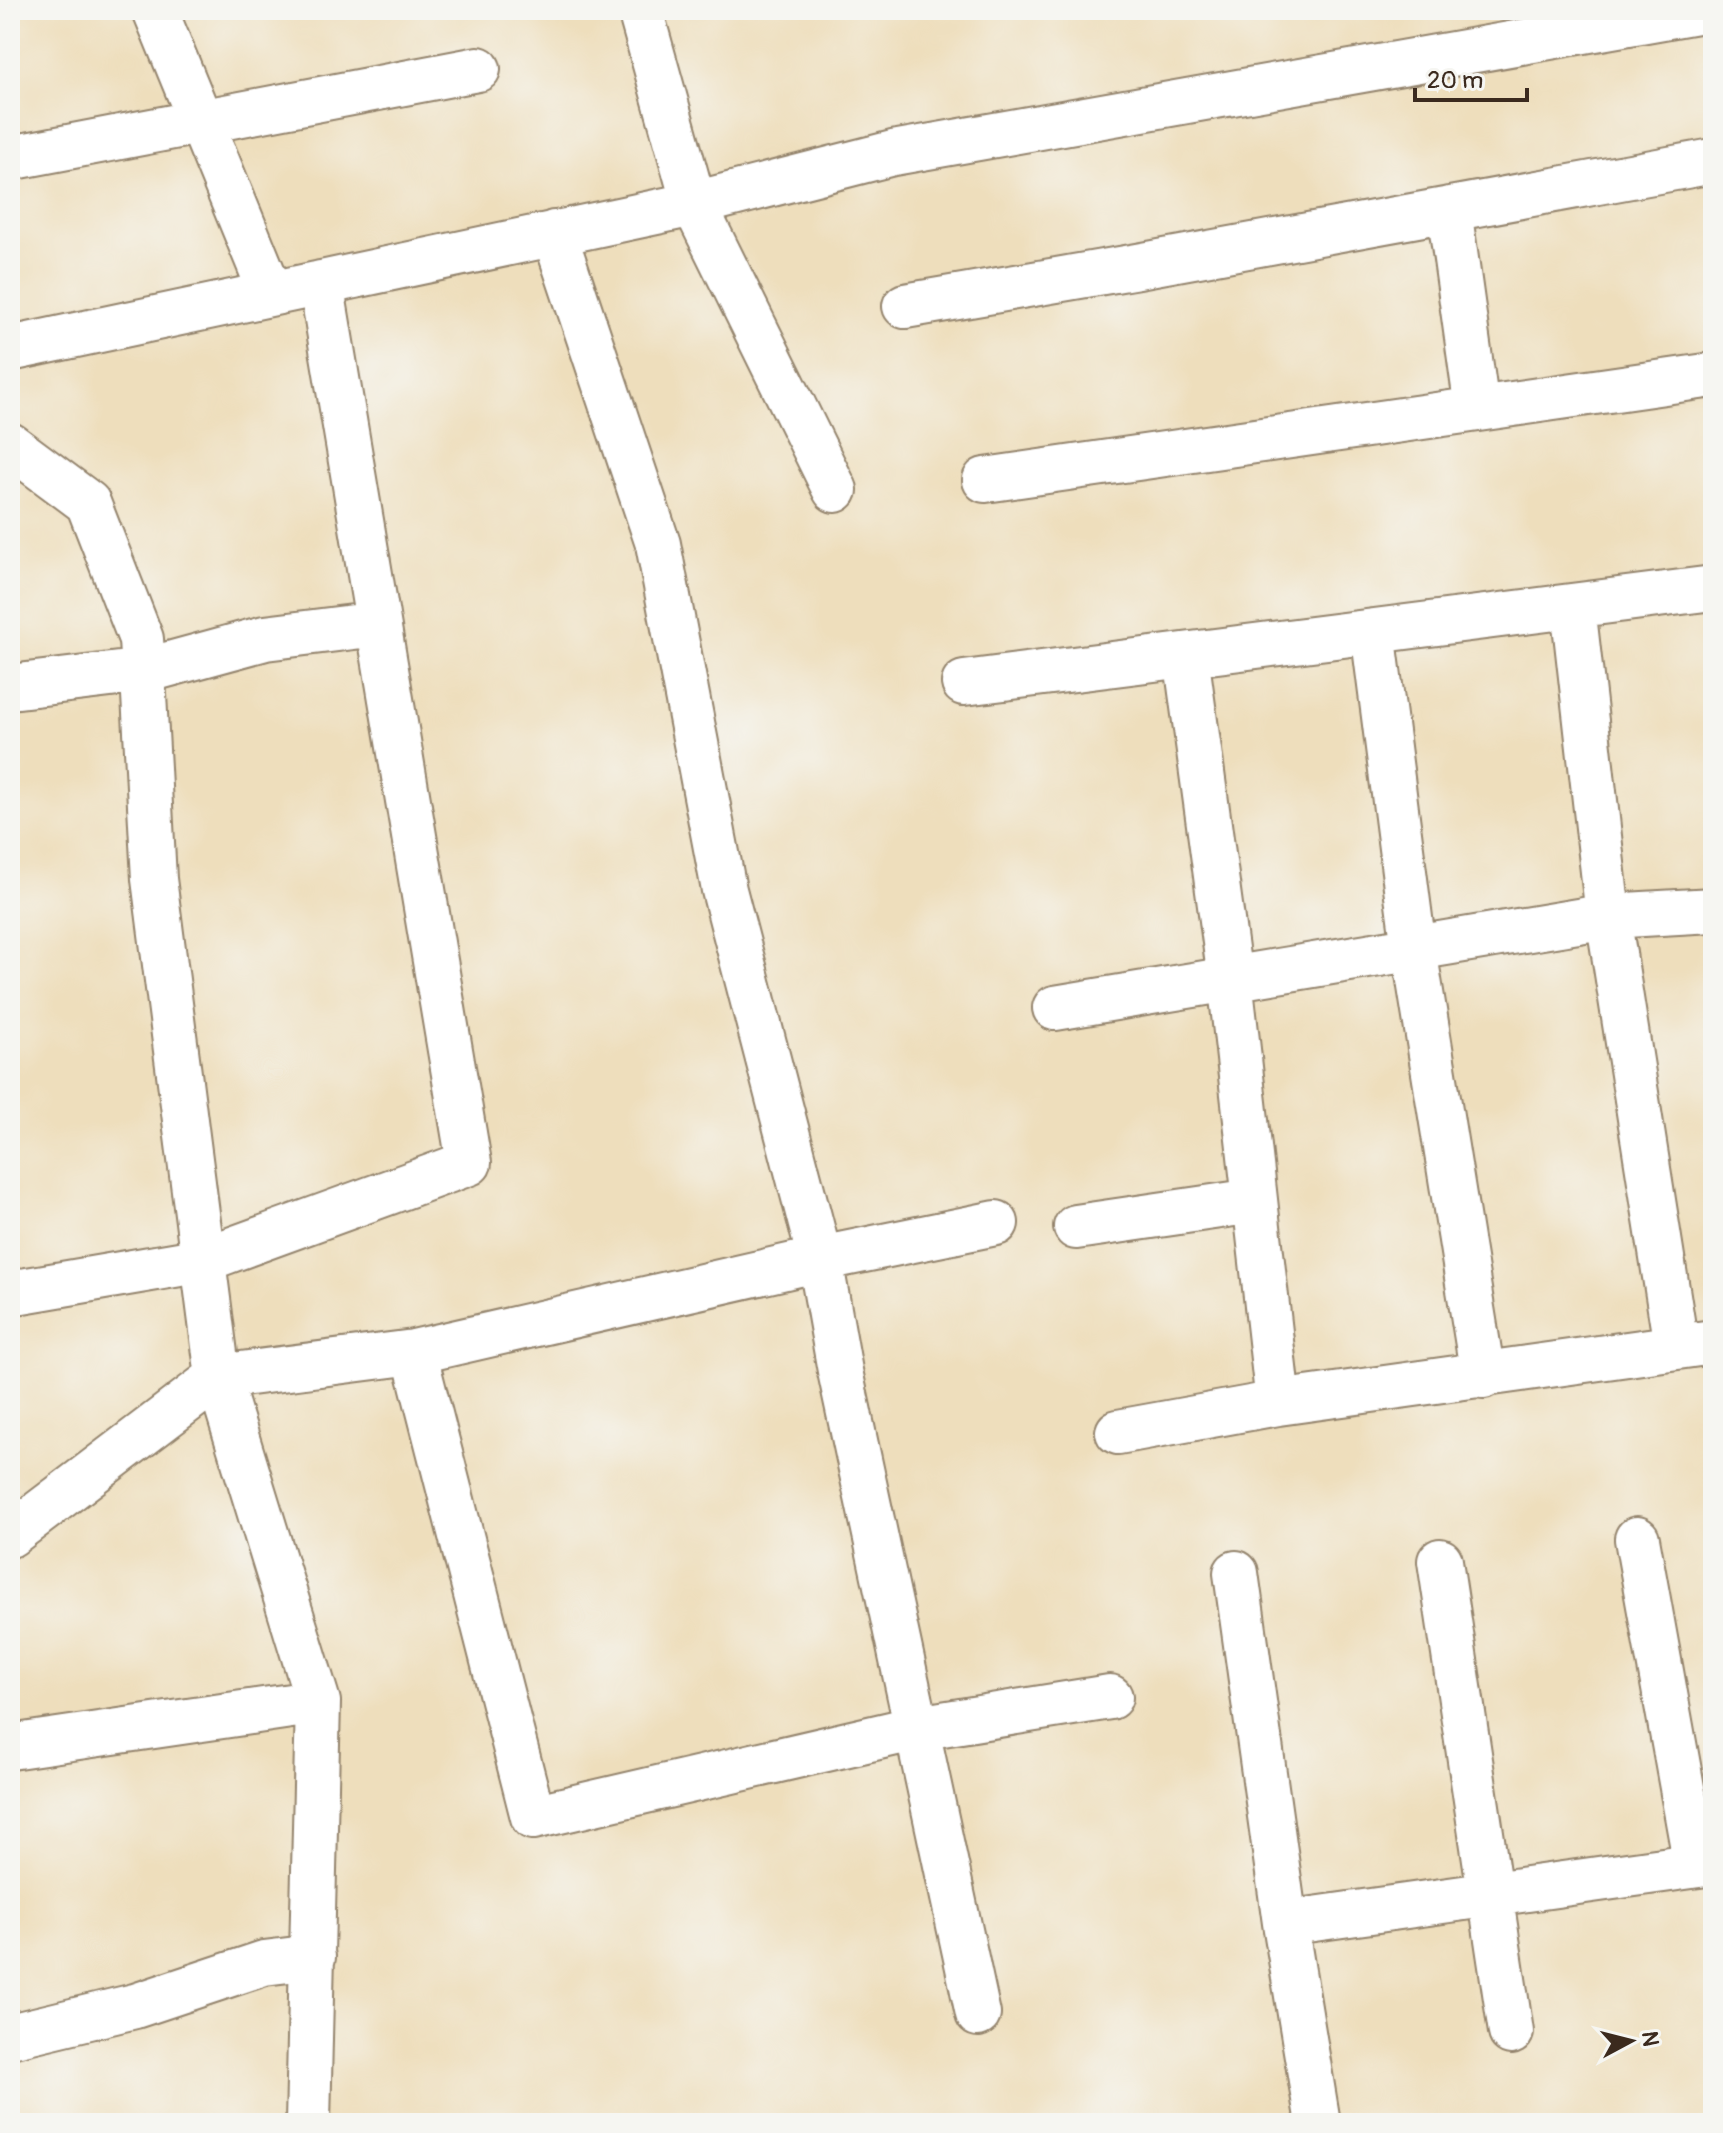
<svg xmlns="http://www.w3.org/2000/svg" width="1723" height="2133" font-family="Pangolin,sans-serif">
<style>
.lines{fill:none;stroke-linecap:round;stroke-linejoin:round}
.minor-casing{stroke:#94846d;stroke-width:48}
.minor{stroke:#fff;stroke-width:44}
</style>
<rect width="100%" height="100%" fill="#f6f6f2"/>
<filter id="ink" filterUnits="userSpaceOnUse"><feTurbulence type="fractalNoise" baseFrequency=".0125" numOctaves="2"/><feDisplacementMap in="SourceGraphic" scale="16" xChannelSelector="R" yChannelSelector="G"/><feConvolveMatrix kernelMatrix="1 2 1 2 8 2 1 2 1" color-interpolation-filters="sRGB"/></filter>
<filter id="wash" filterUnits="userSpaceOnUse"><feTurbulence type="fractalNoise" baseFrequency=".006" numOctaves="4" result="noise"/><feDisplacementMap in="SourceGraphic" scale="32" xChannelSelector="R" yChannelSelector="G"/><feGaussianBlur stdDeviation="1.8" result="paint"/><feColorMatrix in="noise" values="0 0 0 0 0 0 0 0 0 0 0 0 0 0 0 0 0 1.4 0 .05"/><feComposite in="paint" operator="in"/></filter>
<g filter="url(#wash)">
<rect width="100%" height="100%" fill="#eedebc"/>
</g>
<g filter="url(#ink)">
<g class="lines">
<defs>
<path id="minor" d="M155,10L271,293
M640,10L694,204L835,490
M10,158L478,69
M1449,209L1477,409
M554,233L658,544L724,890L820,1259L840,1371L978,2014
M905,306L1138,266L1713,161
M10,349L694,204L893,153L1702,10
M10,445L88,503L141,639L154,879L218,1377L318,1702L308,2123
M985,480L1713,375
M1573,606L1608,916L1676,1346
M1373,631L1414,949L1483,1376
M1186,655L1230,979L1278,1403L1713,1342
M964,683L1713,588
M10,687L144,671L265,638L378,624
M1055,1008L1608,916L1713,910
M1076,1227L1254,1201
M10,1293L203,1260L469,1163L321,283
M414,1352L820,1259L996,1223
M1118,1432L1278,1403
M10,1535L218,1377L414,1352L533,1817L917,1728L1110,1697
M1637,1539L1696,1865
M1440,1561L1511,2032
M1236,1573L1285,1923L1713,1863
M10,1747L318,1702
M1285,1923L1318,2123
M10,2036L135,2006L264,1963L313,1957"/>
</defs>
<use href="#minor" class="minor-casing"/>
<use href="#minor" class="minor"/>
</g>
</g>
<rect width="1723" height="2133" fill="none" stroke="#f6f6f2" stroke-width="40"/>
<g transform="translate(1631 2041) rotate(83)" stroke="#f6f6f2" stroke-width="6" paint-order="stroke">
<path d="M0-6L14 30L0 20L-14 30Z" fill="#3b2a1e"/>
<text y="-12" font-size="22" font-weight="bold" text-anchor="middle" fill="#3b2a1e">N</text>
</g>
<path d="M1415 88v12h112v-12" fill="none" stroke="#3b2a1e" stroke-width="4"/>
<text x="1427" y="88" font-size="24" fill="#3b2a1e" stroke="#f6f6f2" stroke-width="6" paint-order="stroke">20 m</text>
</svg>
